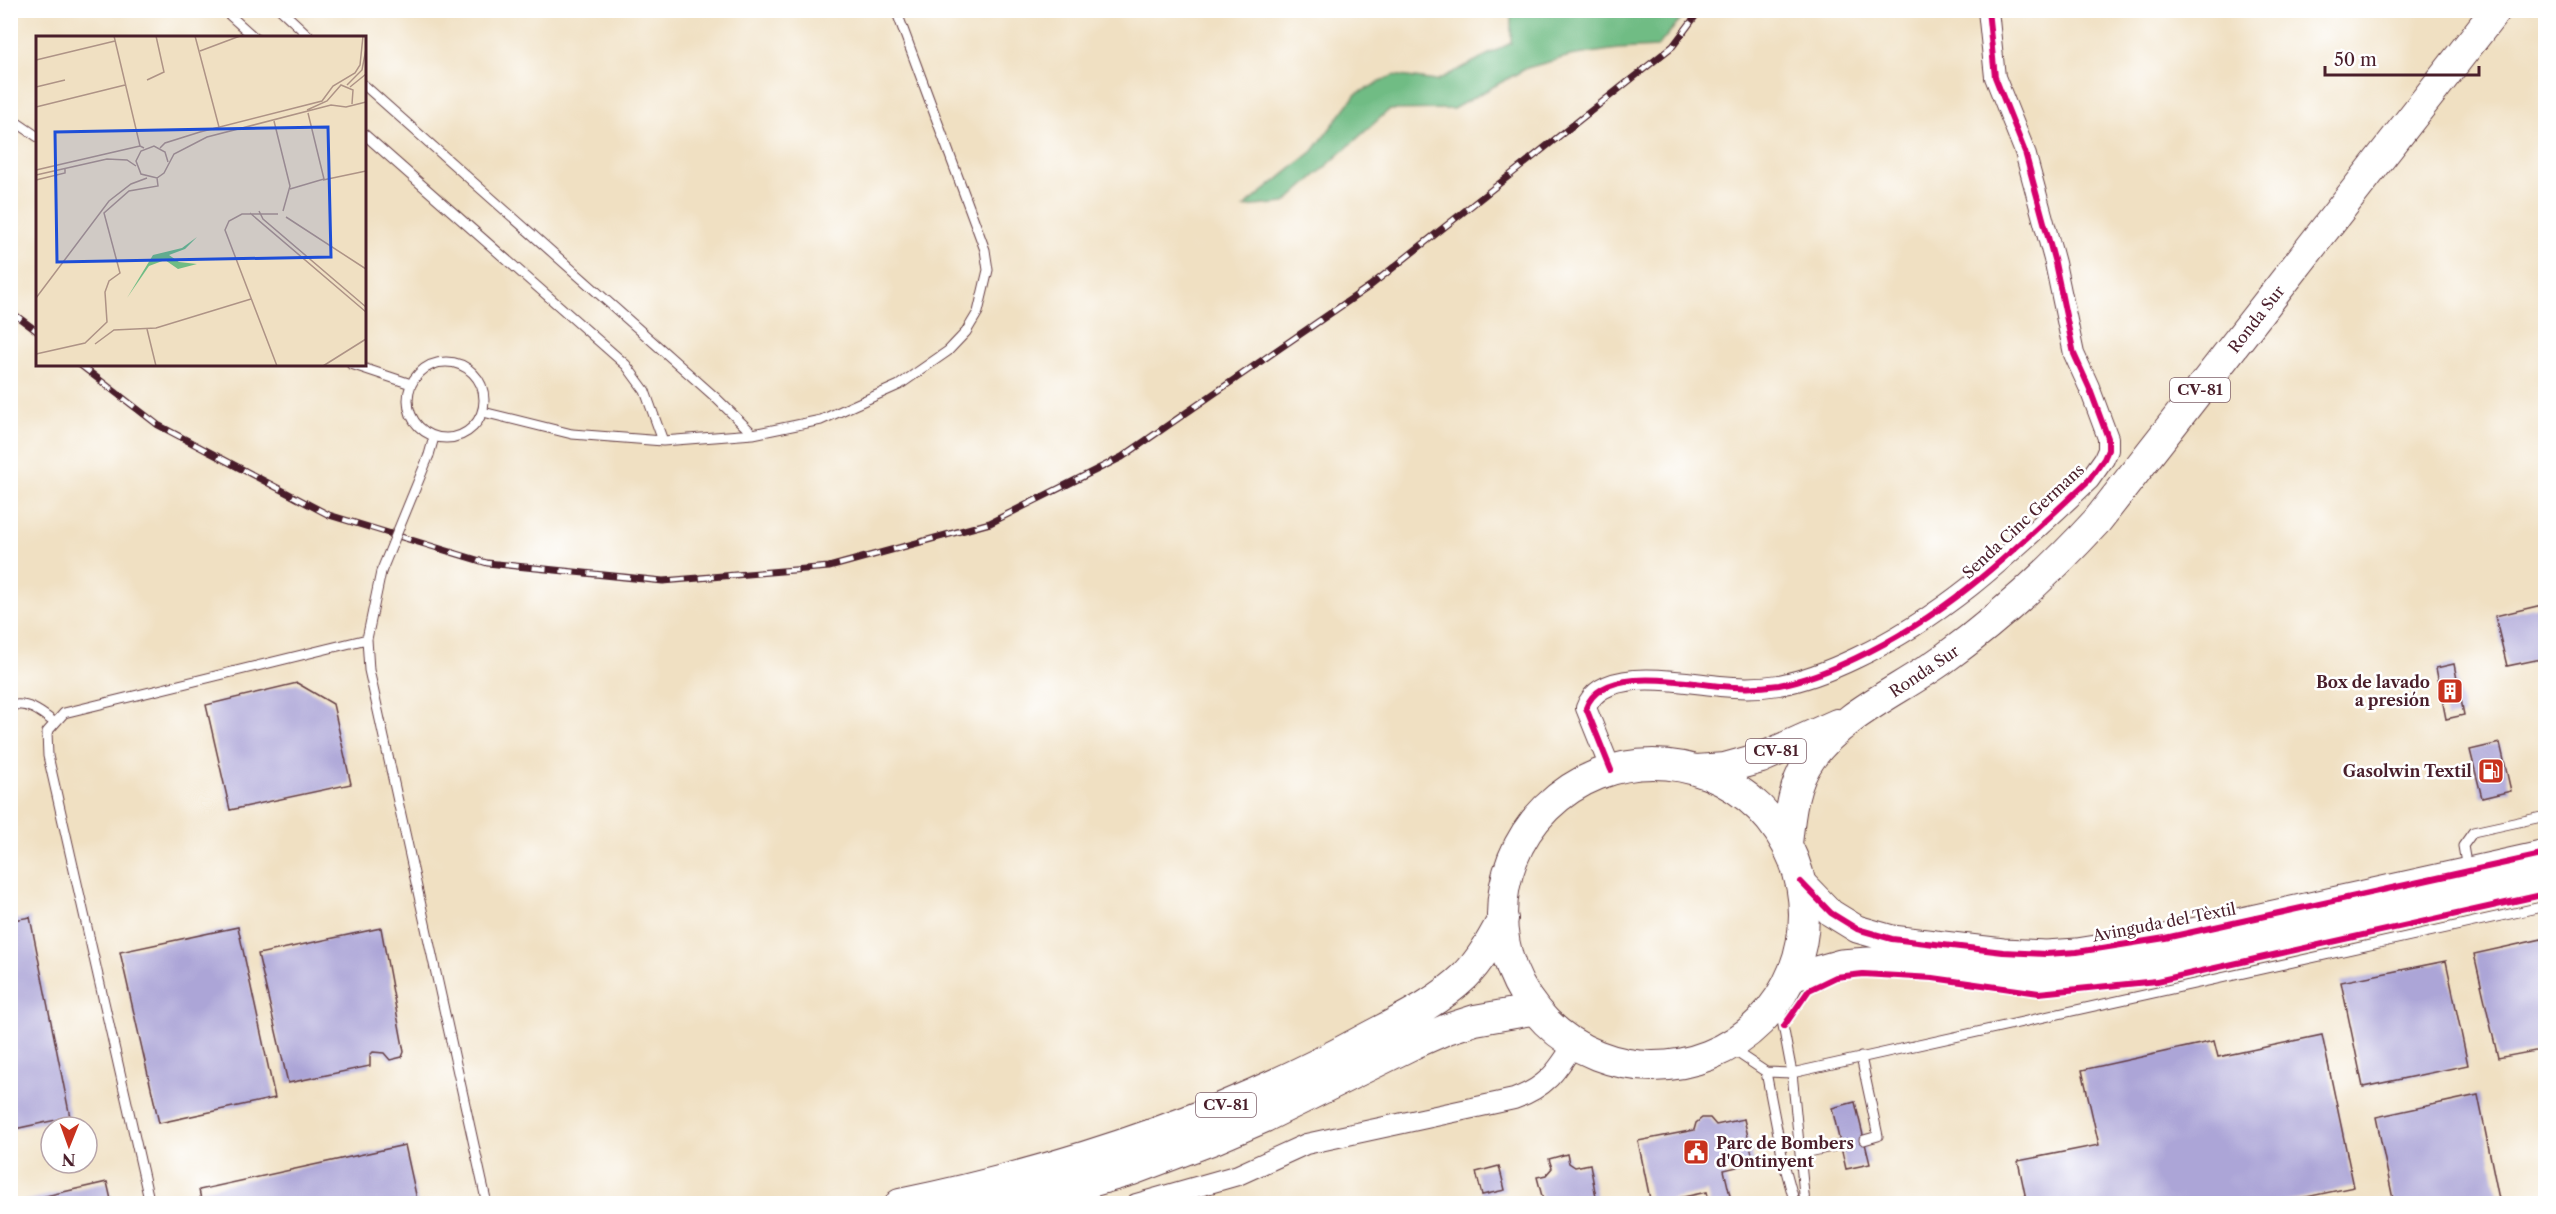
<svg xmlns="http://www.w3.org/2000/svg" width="2556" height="1214" font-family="'Libre Caslon Text',serif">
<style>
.forest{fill:#6fbc84;stroke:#5c6e58;stroke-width:1.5}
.building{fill:#aca5d7}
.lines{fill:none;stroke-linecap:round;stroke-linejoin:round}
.lane-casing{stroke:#633c42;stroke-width:11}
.street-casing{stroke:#633c42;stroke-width:22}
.secondary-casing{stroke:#633c42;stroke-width:29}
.primary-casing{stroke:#633c42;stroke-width:32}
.lane{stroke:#fff;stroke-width:9}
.street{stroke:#fff;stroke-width:20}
.secondary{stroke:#fff;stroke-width:27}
.primary{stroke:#fff;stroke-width:30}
.rail-casing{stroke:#4a1f2b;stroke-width:7}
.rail{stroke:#fff;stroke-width:4.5;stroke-dasharray:14;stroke-linecap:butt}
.lane-bridge-casing{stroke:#633c42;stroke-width:11;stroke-linecap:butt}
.lane-bridge{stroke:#fff;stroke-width:9}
.cycleway-casing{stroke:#fff;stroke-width:10}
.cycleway{stroke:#d6006c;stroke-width:6}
.labels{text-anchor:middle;stroke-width:5;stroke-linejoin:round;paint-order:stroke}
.shield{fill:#fff;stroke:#80626b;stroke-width:1.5}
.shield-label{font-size:15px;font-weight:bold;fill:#4a1f2b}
.street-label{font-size:16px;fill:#4a1f2b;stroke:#fff}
.poi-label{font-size:16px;font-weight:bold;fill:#4a1f2b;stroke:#fff;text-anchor:end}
.inset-road{fill:none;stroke:#ae9386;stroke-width:1.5}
.view{fill:#1d4ed8;fill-opacity:0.15;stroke:#1d4ed8;stroke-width:3}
.inset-edge{fill:none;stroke:#4a1f2b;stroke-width:3}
</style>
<rect width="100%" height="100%" fill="#fff"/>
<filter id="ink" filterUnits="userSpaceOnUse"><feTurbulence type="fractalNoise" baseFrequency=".0167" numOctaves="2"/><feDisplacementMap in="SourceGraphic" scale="12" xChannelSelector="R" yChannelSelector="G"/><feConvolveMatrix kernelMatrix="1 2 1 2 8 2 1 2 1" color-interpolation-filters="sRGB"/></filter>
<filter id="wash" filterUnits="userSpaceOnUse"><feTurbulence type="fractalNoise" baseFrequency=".008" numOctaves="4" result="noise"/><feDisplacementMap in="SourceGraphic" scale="24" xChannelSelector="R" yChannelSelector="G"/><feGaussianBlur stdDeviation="1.35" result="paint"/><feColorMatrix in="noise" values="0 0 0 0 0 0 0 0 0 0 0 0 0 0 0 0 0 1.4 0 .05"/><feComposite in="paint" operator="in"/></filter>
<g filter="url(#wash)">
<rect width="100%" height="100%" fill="#f0e0c2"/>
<path class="forest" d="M1511,11H1688L1657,47L1618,49L1570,56L1527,68L1453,109L1389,110L1285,203L1244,207L1313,151L1356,94L1394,75L1436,81L1511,43Z"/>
<g id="blocks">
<path class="building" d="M2546,604V658L2507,666L2495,616Z
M2454,664L2464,715L2446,719L2436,668Z
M297,683L333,704L351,784L230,810L206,705Z
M2500,743L2511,791L2482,798L2470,750Z
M10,910L14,920L30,917L70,1117L10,1130Z
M238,927L275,1098L159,1123L120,952Z
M381,928L404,1052L402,1057L390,1060L384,1053L373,1052L370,1055V1066L288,1083L258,954Z
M2542,939L2546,954V1049L2498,1058L2474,954Z
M2446,961L2468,1065L2363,1087L2341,982Z
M2322,1035L2354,1187L2273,1204H2027L2018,1161L2099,1145L2082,1070L2214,1041L2218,1057Z
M2478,1095L2500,1204H2394L2376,1117Z
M1855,1102L1870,1164L1846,1169L1832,1108Z
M1702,1118H1710L1716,1125L1744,1119L1754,1163L1724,1170L1732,1204H1710L1707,1192L1651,1204L1638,1141L1694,1130L1696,1123Z
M405,1145L418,1204H202L199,1190Z
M1567,1154L1569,1163L1575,1167L1590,1164L1596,1197L1571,1204H1544L1537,1177L1546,1175L1552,1168L1549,1159Z
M1499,1166L1505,1190L1482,1195L1476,1172Z
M107,1182L112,1204H15V1203Z"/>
</g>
</g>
<g filter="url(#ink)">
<use href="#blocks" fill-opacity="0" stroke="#633c42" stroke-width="1.5"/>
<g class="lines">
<defs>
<path id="lane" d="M224,10L255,38
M281,10L311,38
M364,85L715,397L753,434
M10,118L38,137
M364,134L626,365L645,391L663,441
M408 400a38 38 0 1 1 76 0a38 38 0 1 1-76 0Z
M351,364L411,384
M483,412L572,434L663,441L753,434L821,420L899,385L948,351L966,332L978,312L988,270L985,250L896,10
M429,455L434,437
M381,572L367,639L369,670L487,1204
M10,706C28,701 42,713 55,723
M2467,869L2463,846L2473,832L2546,816
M1778,999L1792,1073L1805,1204
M1727,1046L1766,1072L1783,1160L1795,1204
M1861,1057L1878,1136L1864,1140
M1766,1072L1792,1073L2546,906
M1800,1154L1841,1145
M150,1204L48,756L47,732L64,713L367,639"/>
<path id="street" d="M1611,770L1586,708C1601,664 1687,683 1720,686C1739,688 1760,688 1779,685C1806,680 1831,670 1856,658C1950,614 2014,550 2089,480L2104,459L2108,450V438L2089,387L2074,354L2055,263L2025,152L1995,77L1988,10
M1136,1204L1238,1175L1306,1144L1514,1099C1546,1087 1556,1073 1574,1044"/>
<path id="secondary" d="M1801,882L1831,913L1857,929L1892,939L2003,952L2046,954L2077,952L2165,938L2546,854
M1791,977L1841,963L1868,961H1900L2033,978L2127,970L2194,959L2546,881"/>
<path id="primary" d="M1502 915a151 151 0 1 1 302 0a151 151 0 1 1-302 0Z
M1696,770L1725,768L1761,758L1837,724
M1787,844C1790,814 1793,783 1811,758C1843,714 1899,691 1942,660C1999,619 2049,573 2097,521L2496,10
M900,1204C1060,1171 1218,1119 1361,1041C1396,1022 1436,1004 1465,976C1481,960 1492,939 1503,919
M1013,1204L1132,1170L1214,1139L1265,1117L1415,1043L1447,1029L1475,1020L1531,1010"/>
</defs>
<use href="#lane" class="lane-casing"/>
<use href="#street" class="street-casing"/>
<use href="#secondary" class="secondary-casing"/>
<use href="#primary" class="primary-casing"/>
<use href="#lane" class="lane"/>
<use href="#street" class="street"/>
<use href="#secondary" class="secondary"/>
<use href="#primary" class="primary"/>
<defs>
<path id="rail" d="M10,311L38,332
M79,364L158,425L329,515L487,563L663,581L829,567L990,523L1122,457L1370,286L1673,46L1700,10"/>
</defs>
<use href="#rail" class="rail-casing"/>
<use href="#rail" class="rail"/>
<defs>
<path id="lane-bridge" d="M381,572L429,455"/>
</defs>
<use href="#lane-bridge" class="lane-bridge-casing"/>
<use href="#lane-bridge" class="lane-bridge"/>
<defs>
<path id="cycleway" d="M1611,770L1586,708C1601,664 1687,683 1720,686C1739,688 1760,688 1779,685C1806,680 1831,670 1856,658C1950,614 2014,550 2089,480L2104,459L2108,450V438L2089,387L2074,354L2055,263L2025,152L1995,77L1988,10
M1801,882L1831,913L1857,929L1892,939L2003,952L2046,954L2077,952L2165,938L2546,854
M1784,1026L1809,990L1836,977L1863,974L1933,978L2039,993L2157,981L2546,894"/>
</defs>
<use href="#cycleway" class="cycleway-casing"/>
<use href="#cycleway" class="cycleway"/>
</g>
</g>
<defs>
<symbol id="building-square" viewBox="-11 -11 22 22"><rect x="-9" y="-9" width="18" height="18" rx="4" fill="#c8321e" stroke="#fff"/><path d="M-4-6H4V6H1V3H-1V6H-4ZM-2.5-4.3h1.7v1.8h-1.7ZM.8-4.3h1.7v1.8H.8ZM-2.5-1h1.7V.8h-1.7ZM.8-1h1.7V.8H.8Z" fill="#fff"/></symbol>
<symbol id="fuel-square" viewBox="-11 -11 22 22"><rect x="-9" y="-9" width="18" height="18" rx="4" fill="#c8321e" stroke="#fff"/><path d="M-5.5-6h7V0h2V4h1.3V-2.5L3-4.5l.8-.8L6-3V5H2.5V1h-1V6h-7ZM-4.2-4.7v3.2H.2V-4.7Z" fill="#fff"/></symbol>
<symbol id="civic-square" viewBox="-11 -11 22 22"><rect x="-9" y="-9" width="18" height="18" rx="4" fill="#c8321e" stroke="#fff"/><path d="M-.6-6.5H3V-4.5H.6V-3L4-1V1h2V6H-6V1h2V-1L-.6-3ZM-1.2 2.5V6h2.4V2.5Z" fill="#fff"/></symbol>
</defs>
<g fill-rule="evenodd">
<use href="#building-square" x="2435" y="676" width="30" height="30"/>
<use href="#fuel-square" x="2476" y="756" width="30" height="30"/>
<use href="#civic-square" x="1681" y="1137" width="30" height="30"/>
</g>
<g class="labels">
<g class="shield">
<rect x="2170" y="378" width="60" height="24" rx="4.5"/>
<rect x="1746" y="739" width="60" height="24" rx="4.5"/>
<rect x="1196" y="1093" width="60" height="24" rx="4.5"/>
</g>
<g class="shield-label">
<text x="2200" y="395">CV-81</text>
<text x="1776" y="756">CV-81</text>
<text x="1226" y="1110">CV-81</text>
</g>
<g class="street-label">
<text transform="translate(2256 319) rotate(-52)" y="6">Ronda Sur</text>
<text transform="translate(2023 521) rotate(-43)" y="6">Senda Cinc Germans</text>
<text transform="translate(1924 671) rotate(-34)" y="6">Ronda Sur</text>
<text transform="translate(2164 922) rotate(-11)" y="6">Avinguda del Tèxtil</text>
</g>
<g class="poi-label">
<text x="2430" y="688">Box de lavado<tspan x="2430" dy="18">a presión</tspan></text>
<text x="2472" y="777">Gasolwin Textil</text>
<text x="1716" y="1149" text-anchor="start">Parc de Bombers<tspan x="1716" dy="18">d'Ontinyent</tspan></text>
</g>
</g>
<g transform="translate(36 36)">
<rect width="330" height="330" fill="#f0e0c2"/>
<path d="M161,201L149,213L133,219L143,226L161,228L142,233L129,224L113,230L91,262L117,219L146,212Z" fill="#6fbc84"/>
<path class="inset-road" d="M78,0L104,110L108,112M159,0L183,91M164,15L204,0M0,24L79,5M111,44L128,36L120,0M311,49L326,34L330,13M0,51L29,44M314,51L330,38M0,71L89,49M271,74L291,65L305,49L317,54L316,68M238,85L254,150L247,175M124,112L129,107L164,96L286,65L297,50L319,37L324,29L327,0M132,126L129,116L118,110L105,115L100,125L105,138L121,142L128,137L138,118L171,101L295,69L310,71L330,66M0,134L104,110M0,139L71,123L91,124L100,130M0,144L29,137V133M287,144L330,135M254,153L288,143L272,77M223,175L227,183L330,271M214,177L330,276M250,181L330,233M0,262L73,165L95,148L111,142M111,293L120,330M59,308L78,294L120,292L215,263M0,318L49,307L71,286L69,256L73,245L84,237L68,177L93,155L122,150L121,142M241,330L189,194L193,185L206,178H242M287,330L330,303"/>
<path class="view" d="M292,91L295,221L21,226L19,96Z"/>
<rect width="330" height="330" class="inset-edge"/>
</g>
<rect width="2556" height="1214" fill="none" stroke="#fff" stroke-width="36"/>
<g transform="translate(69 1145) rotate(181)"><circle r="28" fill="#ffffff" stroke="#b7a5aa" stroke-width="1.5"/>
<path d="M0-4.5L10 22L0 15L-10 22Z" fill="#c8321e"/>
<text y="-9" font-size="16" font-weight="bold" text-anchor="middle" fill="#4a1f2b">N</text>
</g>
<path d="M2325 66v9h154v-9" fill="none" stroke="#4a1f2b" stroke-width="3"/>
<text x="2334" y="66" font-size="18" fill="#4a1f2b" stroke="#ffffff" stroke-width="4.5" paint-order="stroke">50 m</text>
</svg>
